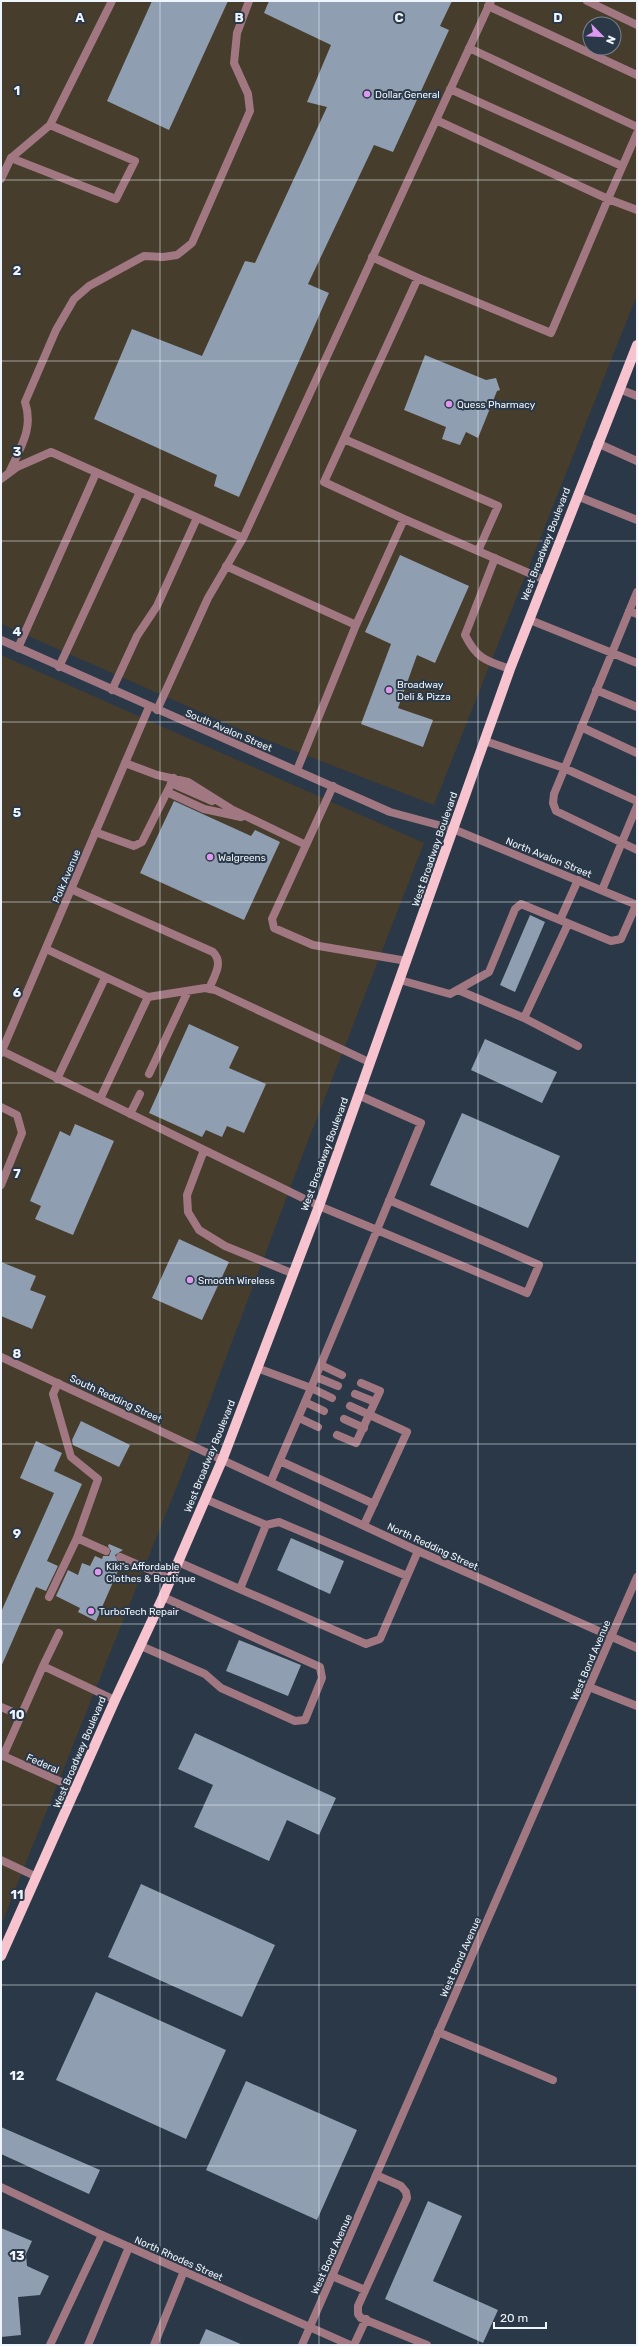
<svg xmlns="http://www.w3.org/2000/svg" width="638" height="2346" font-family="Rubik,sans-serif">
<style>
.commercial{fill:#473d2d;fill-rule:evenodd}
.building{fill:#8f9eb1}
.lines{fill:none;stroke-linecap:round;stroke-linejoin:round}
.service{stroke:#a17882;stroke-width:8}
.minor{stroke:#a17882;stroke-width:8}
.tertiary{stroke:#a17882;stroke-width:8}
.primary{stroke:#f6c3cf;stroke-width:10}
.grid{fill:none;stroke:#eef5fd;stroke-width:1;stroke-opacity:0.55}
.poi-dot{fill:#df98f1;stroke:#2b3847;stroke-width:1.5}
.labels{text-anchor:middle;stroke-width:4;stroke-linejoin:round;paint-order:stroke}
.poi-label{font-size:10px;fill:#eef5fd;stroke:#2b3847;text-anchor:start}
.street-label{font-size:10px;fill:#eef5fd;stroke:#2b3847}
.grid-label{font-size:13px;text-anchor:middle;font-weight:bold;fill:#eef5fd;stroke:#2b3847;stroke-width:4;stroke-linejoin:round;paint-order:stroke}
</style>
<rect width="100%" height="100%" fill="#2b3847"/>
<path class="commercial" d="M1,1H637V295L434,805L246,732L1,624ZM590,24H614V48H590Z
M1,655L424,843L301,1159L189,1456L1,1925Z"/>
<path class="building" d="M152,1H228L169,130L107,101Z
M269,1H452L440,26L449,30L393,152L374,145L308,284L329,293L239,497L214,486L217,475L94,419L132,329L202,356L245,261L255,263L327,107L307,102L331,45L264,13Z
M425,355L486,380L496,378L500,390L497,391L478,438L466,432L460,445L442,439L446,427L404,410Z
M400,555L469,586L435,663L417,655L398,708L433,720L423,747L361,724L391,644L365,632Z
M174,801L251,836L255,830L280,842L244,920L140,873Z
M530,915L545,922L515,992L500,985Z
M189,1024L239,1047L229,1068L266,1084L244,1133L227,1126L222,1137L206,1130L202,1137L149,1113Z
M485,1039L557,1072L542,1103L471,1070Z
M462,1113L560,1156L528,1228L430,1185Z
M75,1124L114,1141L73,1235L35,1219L41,1206L30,1201L60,1131L70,1136Z
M179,1239L229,1262L202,1320L152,1298Z
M1,1262L36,1276L30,1290L46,1296L32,1329L1,1316Z
M81,1421L130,1445L119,1467L73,1445L72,1440Z
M36,1441L62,1453L54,1471L82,1484L47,1561L58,1566L46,1591L36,1587L1,1667V1612L54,1493L20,1478Z
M291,1538L344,1561L330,1594L277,1570Z
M109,1544L123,1550L115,1555L118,1562L116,1565L120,1566L96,1621L78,1612L80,1608L56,1596L68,1570L78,1575L82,1563L90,1566L95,1556L102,1559L103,1556H109L111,1551L108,1546Z
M239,1640L301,1665L288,1696L226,1671Z
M195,1733L336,1798L319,1835L287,1820L269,1861L194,1827L213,1785L178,1769Z
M141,1884L275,1945L242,2017L108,1957Z
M96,1992L226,2050L186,2139L56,2080Z
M246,2081L357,2130L317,2220L206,2170Z
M1,2127L100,2170L89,2194L1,2154Z
M428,2201L462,2216L433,2281L498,2310L483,2343L385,2299Z
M1,2228L32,2241L26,2254L27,2266L49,2276L40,2295L18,2297L21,2335L1,2337Z
M206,2329L243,2345H199Z"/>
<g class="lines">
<path class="service" d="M587,1L637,25
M488,6L637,75
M469,48L637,127
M450,89L622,166
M436,120L608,199L637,133
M50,125L135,161L116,199L11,158L50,125L112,1
M372,257L418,278
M619,389L637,396
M344,439L498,506L478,551
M597,443L637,461
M9,473C20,448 34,429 25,402L56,330L74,299L89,286L144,256L163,257L177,255L192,243L250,111L248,94L234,63L237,33L249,1
M1,479L17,467L51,452L243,538
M577,496L637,520
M404,519L324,482L418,278L551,333L608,199L637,210
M495,558L465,635C477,659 486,661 510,669
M226,566L356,625L297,770
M637,592L554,794L553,803L556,811L637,850
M629,611L637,614
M530,620L637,663
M356,625L404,519L545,580
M18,648L96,473
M59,667L140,492
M112,690L137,636L157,606L197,518
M596,690L637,707
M157,710L208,598L243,538L491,1
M581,727L637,753
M485,741L564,768L637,801
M125,763L157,775L188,782L231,809L306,845L333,786
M171,783L212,801
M167,792L204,809L241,817
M95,832L134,846L142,842L174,778
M306,845L272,919L274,928L313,945L407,961
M71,889L213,952C224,963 214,976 209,989
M602,890L637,806
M560,920L578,880
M46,949L148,997L205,988L215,990L369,1062
M400,980L450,994L489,972L515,909L521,904L611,941L621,939L636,905
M458,990L524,1018L578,1046
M524,1018L568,924
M2,1051L319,1206L377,1230L421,1123L358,1095
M149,1074L188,991
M57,1079L105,978
M100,1099L148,997
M1,1107L17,1115L22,1133L1,1185
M130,1114L140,1094
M204,1150L187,1195L188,1212L199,1230L225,1246L294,1274
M321,1365L342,1375
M257,1368L311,1388L377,1230L527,1293L539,1265L389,1200
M316,1377L338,1386
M58,1383L53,1394L71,1457L98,1479L77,1538L106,1551
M355,1394L375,1402
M305,1402L324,1411
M350,1406L407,1432L364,1525
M299,1418L318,1427
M344,1419L364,1428
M337,1435L356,1443L380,1391L361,1383
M280,1461L374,1504
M271,1481L311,1388L332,1398
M205,1499L266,1525L279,1522L407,1576
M120,1557L171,1579
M178,1562L366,1644L380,1639L418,1551
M240,1589L266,1525
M49,1597L77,1538
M141,1646L205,1674L221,1688L295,1721L305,1720L322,1678L320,1667L163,1597
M43,1666L59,1633
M589,1687L637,1706
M1,1707L20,1715
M3,1756L43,1666L115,1700
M1,1860L37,1877
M438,2032L553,2080
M376,2175L401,2186L406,2192L407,2198L358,2306V2314L361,2318L427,2345
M332,2276L365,2290
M50,2345L102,2235
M88,2345L129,2247
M154,2345L184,2271
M354,2345L366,2319"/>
<path class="minor" d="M1,179L11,158
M1,1053L149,707
M1,1357L418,1551L637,1648
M1,1755L77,1789
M1,2187L102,2235L350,2345
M302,2345L637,1577"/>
<path class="tertiary" d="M1,640L390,812L453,829L637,905"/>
<path class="primary" d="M1,1956L115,1700L163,1597L223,1458L319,1206L510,669L637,345"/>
</g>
<path class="grid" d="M160,1V2345M319,1V2345M478,1V2345M1,180H637M1,361H637M1,541H637M1,722H637M1,902H637M1,1083H637M1,1263H637M1,1444H637M1,1624H637M1,1805H637M1,1985H637M1,2166H637"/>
<g class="poi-dot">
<circle cx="367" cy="94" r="4"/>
<circle cx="449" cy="404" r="4"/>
<circle cx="389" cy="690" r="4"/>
<circle cx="210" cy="857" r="4"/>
<circle cx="190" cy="1280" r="4"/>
<circle cx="98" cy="1572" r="4"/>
<circle cx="91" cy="1611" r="4"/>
</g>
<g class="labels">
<g class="poi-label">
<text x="375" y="98">Dollar General</text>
<text x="457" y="408">Quess Pharmacy</text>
<text x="397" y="688">Broadway<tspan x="397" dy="12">Deli &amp; Pizza</tspan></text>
<text x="218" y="861">Walgreens</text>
<text x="198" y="1284">Smooth Wireless</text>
<text x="106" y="1570">Kiki's Affordable<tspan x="106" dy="12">Clothes &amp; Boutique</tspan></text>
<text x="99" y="1615">TurboTech Repair</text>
</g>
<g class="street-label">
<text transform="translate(545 544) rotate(-69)" y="4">West Broadway Boulevard</text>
<text transform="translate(229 730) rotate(23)" y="4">South Avalon Street</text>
<text transform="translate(434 849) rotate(-71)" y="4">West Broadway Boulevard</text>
<text transform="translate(549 857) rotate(22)" y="4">North Avalon Street</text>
<text transform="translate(66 876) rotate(-67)" y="4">Polk Avenue</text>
<text transform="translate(324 1154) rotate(-70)" y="4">West Broadway Boulevard</text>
<text transform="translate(116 1398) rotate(25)" y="4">South Redding Street</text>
<text transform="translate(209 1456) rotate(-68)" y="4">West Broadway Boulevard</text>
<text transform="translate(433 1546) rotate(25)" y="4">North Redding Street</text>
<text transform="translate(590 1660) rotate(-67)" y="4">West Bond Avenue</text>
<text transform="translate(79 1752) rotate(-67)" y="4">West Broadway Boulevard</text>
<text transform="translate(43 1763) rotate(24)" y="4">Federal</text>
<text transform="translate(460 1957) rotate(-66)" y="4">West Bond Avenue</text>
<text transform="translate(331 2254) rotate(-66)" y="4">West Bond Avenue</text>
<text transform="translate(179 2258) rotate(24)" y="4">North Rhodes Street</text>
</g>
</g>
<g class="grid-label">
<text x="80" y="22">A</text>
<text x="239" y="22">B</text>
<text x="399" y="22">C</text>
<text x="558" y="22">D</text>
<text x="17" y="95">1</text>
<text x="17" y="275">2</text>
<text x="17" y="456">3</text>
<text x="17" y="636">4</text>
<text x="17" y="817">5</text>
<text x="17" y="997">6</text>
<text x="17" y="1178">7</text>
<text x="17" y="1358">8</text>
<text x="17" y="1538">9</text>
<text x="17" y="1719">10</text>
<text x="17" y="1899">11</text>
<text x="17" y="2080">12</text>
<text x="17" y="2260">13</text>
</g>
<rect width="638" height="2346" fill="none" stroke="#eef5fd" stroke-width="4"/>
<g transform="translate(602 36) rotate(114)"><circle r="19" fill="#2b3847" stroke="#798490"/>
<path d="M0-3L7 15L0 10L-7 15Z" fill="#df98f1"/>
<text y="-6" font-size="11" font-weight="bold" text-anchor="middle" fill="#eef5fd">N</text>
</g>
<path d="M494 2322v6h52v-6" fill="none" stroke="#eef5fd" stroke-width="2"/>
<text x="500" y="2322" font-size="12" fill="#eef5fd" stroke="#2b3847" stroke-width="3" paint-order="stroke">20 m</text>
</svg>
